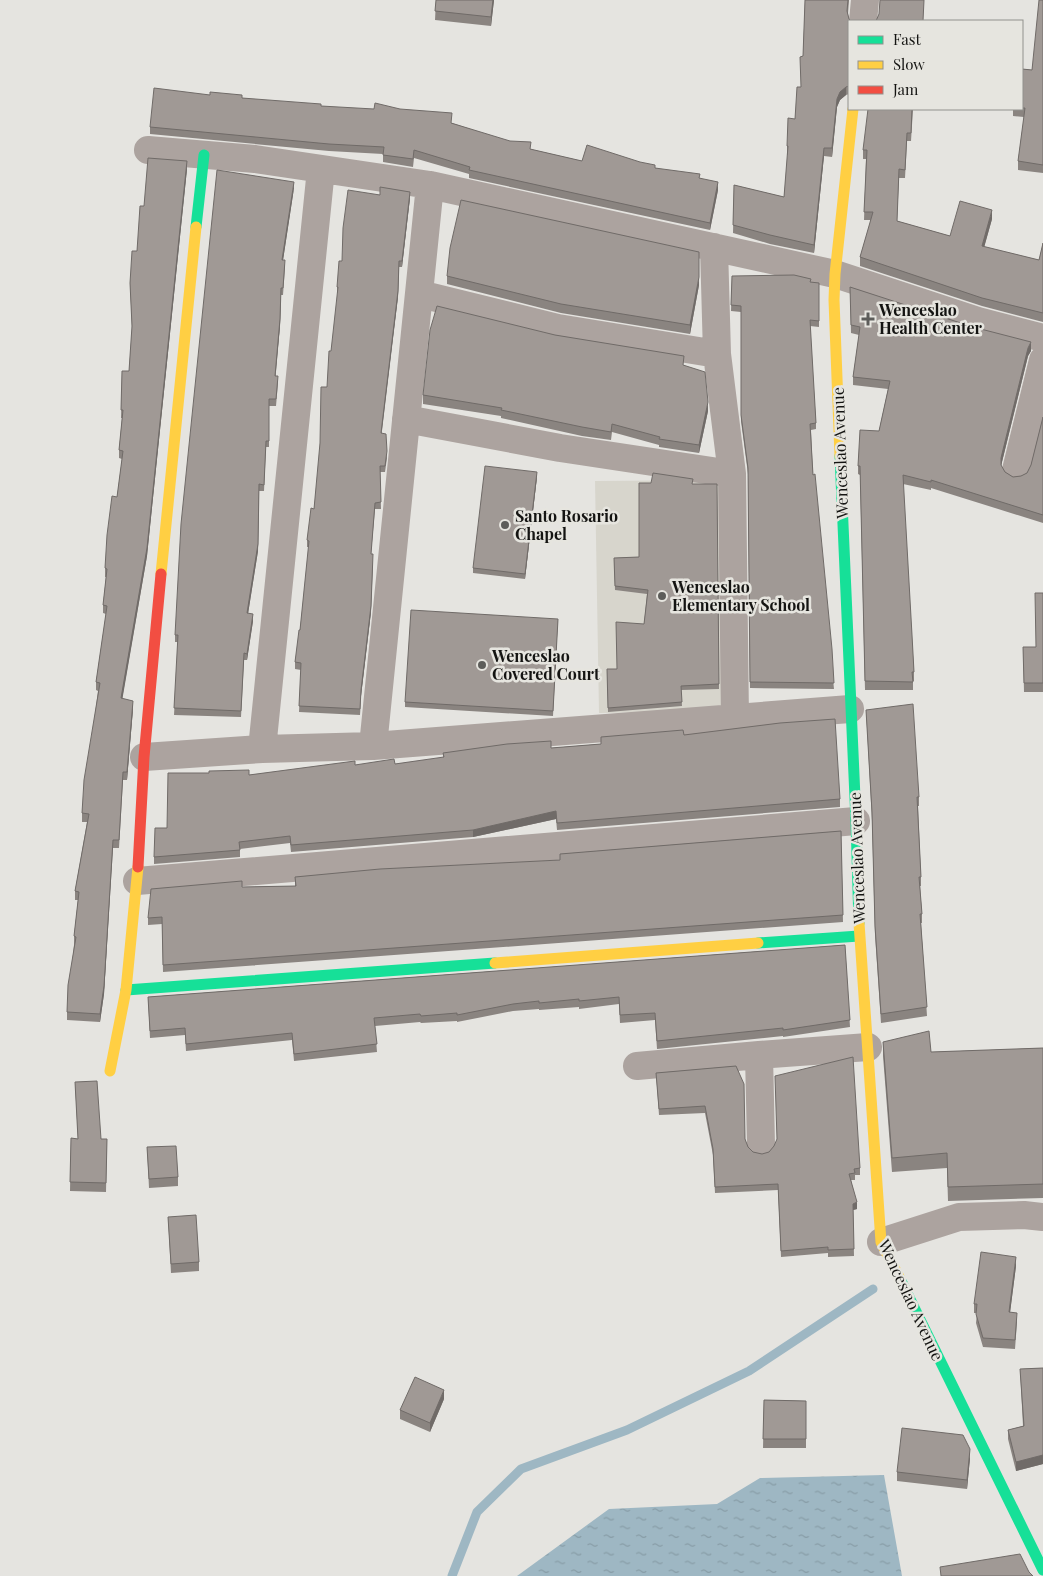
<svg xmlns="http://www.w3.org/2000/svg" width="1043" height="1576" font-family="'Playfair Display',serif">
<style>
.built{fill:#d7d5cc}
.water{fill:url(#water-ripples)}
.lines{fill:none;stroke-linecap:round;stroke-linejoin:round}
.stream{stroke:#9eb7c3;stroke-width:9}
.street{stroke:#aca39f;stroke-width:28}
.fast{stroke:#16e098;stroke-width:11}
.slow{stroke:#ffcf43;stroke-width:11}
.jam{stroke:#f24e42;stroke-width:11}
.wall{fill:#8a8480}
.shaded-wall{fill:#706b68}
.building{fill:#a09995;stroke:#706b68}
.poi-dot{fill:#5d5d5a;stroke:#e6e5df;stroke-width:2}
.labels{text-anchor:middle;stroke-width:5;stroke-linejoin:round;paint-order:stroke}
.poi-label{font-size:16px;font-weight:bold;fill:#141412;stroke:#e6e5df;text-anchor:start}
.street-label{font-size:16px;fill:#141412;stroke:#e6e5df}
</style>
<defs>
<pattern id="water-ripples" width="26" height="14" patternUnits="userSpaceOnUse" patternTransform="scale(1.25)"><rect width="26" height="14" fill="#9eb7c3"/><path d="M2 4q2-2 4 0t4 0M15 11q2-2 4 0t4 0" fill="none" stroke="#879ca6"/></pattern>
</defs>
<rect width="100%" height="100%" fill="#e5e4e0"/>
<path class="built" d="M725,480L730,711L599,713L595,481Z"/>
<path class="water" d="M884,1475L902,1576H517L609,1509L717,1504L760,1478Z"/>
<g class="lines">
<path class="stream" d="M452,1576L477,1512L521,1469L627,1430L749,1371L873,1289"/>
<path class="street" d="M863,21L865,0
M148,150L255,159L430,185L835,274L978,321L1043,338
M714,247L717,354L732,474L735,719
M420,294L558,328L717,354
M406,419L560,448L732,474
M1016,470L1043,360
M373,746L430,185
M262,749L321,169
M144,757L262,749L373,746L850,709
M137,881L856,821
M637,1066L759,1055
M761,1145L759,1055L868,1047
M881,1242L959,1217L1024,1215L1043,1217"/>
<path class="fast" d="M196,227L204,155
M840,456L856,821L859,923
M758,943L859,936
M126,990L495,963
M900,1279L1043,1570"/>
<path class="slow" d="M840,456L834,300L835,274L853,109
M161,574L196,227
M859,923L881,1242L900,1279
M495,963L758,943
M110,1071L126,990L138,867"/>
<path class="jam" d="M138,867L144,757L161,574"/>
</g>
<path class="wall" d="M436,0H494L491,26L435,20Z
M805,0H849L848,14L849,21V94L846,95L840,100L837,107L832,157L824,156L814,253L770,244L733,233L734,185L784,197L788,155H787V146L795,119L801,87L803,56Z
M1043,0V173L1018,170V161L1024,117L1013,116V109H1022V69L1032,70Z
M242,98L321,106L452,123L530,149L582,161L655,168L700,178L718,190L710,230L469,178V174L414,158L413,167L383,162V154L329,151L150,134V127Z
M913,109L911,141H907L905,178H899L897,221L950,236L992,219L984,247L1039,260L1043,243V322L982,306L860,266V257L871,220H864L866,159H863V150Z
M187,169L147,556L122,699L133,709L127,780H123L119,848H113L104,994L100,1022L67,1020V1012L74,945V936L78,900H75V891L87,822H82V813L98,691L96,690V682L106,614L103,613V605L106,577H105V568L117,497L122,459L119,458V450L122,418H121L122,371H129L132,329L130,283L137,251L144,206Z
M294,188L283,260L285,267L283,295H281L280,326L275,376L278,383L276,406H269V447H266L264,491H259L258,551L248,614L253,621L247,660H244L241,717L174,715L178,642H175V635Z
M380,195L410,198L402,267H399L398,297L381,433L387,458L385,472H380L381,509H375L371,554V612L361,696L360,715L299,712L301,670L295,669V662L300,630L309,547H307V540L314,509L338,293H337V287L342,261Z
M447,276L699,285L690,334L561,313L447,284Z
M732,276L819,283V327L810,326L816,423V429L811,430L813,475L834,689L750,688L748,474L741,421V312L731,311Z
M850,287L1031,351L1028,356L1001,466L1005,472L1013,477L1021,476L1027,473L1031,465L1043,417V523L931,488V490L903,484L914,672V681H913V690H865L860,475L858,474V466L879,431L888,389L853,385V377L859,335L851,333Z
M555,335L684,366L708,411L699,453L659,447V445L612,432L611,440L582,436L501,418V416L423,404V395Z
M537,477L525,579L473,573V568Z
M693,484H717L719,689L681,690L682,706L608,712L607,669H617L644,624L647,594L615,590L614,558L639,557Z
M1043,593V692H1024L1023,647H1036Z
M558,619L553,716L405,707V702Z
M866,710L919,797V806H918L921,877V886H920L922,914V923H921L927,1016L881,1023L875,935L872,821Z
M684,735L840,799V807L557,830L556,819L473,837L291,852L290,843L240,849V857L154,864V857L167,828L249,775L355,765L395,764L443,758V753L551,748L601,744V737Z
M841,831L843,922L163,972L162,924L148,925V918L242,887L295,886V877L560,860V854Z
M845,945L850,1027L783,1037V1036L657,1049L655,1020L620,1023L619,1004L579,1009V1007L539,1010V1009L513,1011L457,1022V1021L421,1023L420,1022L375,1026L377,1052L294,1061L292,1040L186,1051L185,1035L150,1038L148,997Z
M883,1042L931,1052L1043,1048V1198L948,1201L947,1168L892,1172L883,1056Z
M736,1066L745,1139L748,1147L753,1152L762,1154L860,1168V1175H855V1180H851L857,1209L853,1210L854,1256L828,1257V1253L781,1257L778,1190L715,1193L713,1155L705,1113L659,1115L656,1073Z
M75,1082L101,1139H107L106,1192L70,1191L71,1138L78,1139Z
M147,1147L178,1177V1186L149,1188Z
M168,1217L199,1262V1271L171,1273Z
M1016,1266L1010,1312L1017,1322L1015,1349L983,1347L976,1323L977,1313H974V1304Z
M1043,1368V1464L1016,1471L1008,1439V1430L1023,1426L1020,1369Z
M444,1399L430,1432L400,1419V1410Z
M764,1400L806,1401V1448H763Z
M970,1458L967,1489L897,1481V1472Z"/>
<path class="shaded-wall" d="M493,0H494L491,26V17Z
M846,87V95L840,100L837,107L832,157V148L837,99L840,92Z
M824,148V156L814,253V245Z
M187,161V169L147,556L121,707V698Z
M294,182V188L282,267V260Z
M718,182V190L710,230V223Z
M410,192V198L402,267V261Z
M992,210V219L982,255V246Z
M399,261L398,297L381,439V433Z
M699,277V285L690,334V325Z
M281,288L280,326L275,383V376Z
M1031,342V351L1028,356L1001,466V458L1028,348Z
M708,402V411L699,453V445Z
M537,472V477L525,579V574Z
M259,484L258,551L247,620V613Z
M373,560L371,612L361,696L360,715L361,690Z
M253,614V621L247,660V654Z
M133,701V709L127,780V772Z
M556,811V819L473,837V830Z
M113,840L104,994L100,1022V1014Z
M857,1202V1209L853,1210V1204Z
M1016,1257V1266L1009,1321V1312Z
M444,1390V1399L430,1432V1423Z
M970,1449V1458L967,1489V1480Z
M1043,1455V1464L1016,1471V1462Z"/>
<path class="building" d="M436,0H493L491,17L435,11Z
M805,0H848L847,11L849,19L851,21H849V86L846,87L840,92L837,99L832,148H824L814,245L770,235L733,225L734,185L784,197L788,146H787L788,118L795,119L797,87H801L800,57L803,56Z
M880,0H924L923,21H876L879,14Z
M1039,0H1043V165L1018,161L1025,108H1022V69L1032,70Z
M154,88L210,95V92L242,95V98L321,104V106L374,109L375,103L400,109L452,113L451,123L510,141L531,142L530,149L582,161L587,145L640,162L655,165V168L700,174L699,178L718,182L710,223L469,170L470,167L414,150L413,159L383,155L384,147L329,144L150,127Z
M868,109H912L911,133H907L905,170L899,169L897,221L950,236L960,201L992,210L982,246L1039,260L1043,243V313L982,298L860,257L873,212H864L867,150H863Z
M148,158L187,161L147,548L121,698L133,701L127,772H123L119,840H113L104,986L100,1014L67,1012L68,985L76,937L74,936L79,892L75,891L89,814L82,813L84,780L100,683L96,682L107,606L103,605L107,569L105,568L107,535L112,496L117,497L123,451L119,450L123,410H121L122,371H129L132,326L130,283L132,251H137L140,206H144Z
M217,170L294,182L282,260H285L283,288H281L280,319L275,376H278L276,399H269V441H266L264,485L259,484L258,544L247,613L253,614L247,654L244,653L241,711L174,708L178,635H175L181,524Z
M380,187L410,192L402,261H399L398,291L381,433L386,434L387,451L385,466H380L381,502L375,503L371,554H373L371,606L361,690L360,709L299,706L301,663L295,662L299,630H300L309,541L307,540L311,508L314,509L320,443L321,387H327L329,351H331L338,287H337L339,261H342L343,228L348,190L380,195Z
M461,200L699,252V277L690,325L561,304L447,276L450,248Z
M794,275L811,279L810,282L819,283V321L810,320L816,423L810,424L813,475L815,474L832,649L834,683L750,682L748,468L741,415V306L731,305L732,276Z
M850,287L973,327L1031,342L1028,348L1001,458V465L1005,472L1013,477L1021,476L1027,473L1031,465L1043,417V515L931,480V482L903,475L912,635L914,672H912L913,682L865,681L860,466H858L860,430L879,431L890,381L853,377L860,327L851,325Z
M437,306L555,335L684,356L683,365L705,372L708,402L699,445L659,439L660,437L612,424L611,432L582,427L501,410L502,408L423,395L430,330Z
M485,466L537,472L525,574L473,568Z
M653,473L693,479L692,484H717L719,684L681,686L682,702L608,708L607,669H617L616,622L644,624L648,590L615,586L614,558L639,557V483H651Z
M1035,593H1043V683H1024L1023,647H1036Z
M411,610L558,619L553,711L405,702Z
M913,704L919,797H917L921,877H919L922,914H920L927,1007L881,1014L875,926L872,812L866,710Z
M835,719L840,799L557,823L556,811L473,830L291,845L290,836L239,842L240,850L154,857L155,828H167L168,773H209V771L249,770V775L355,761V765L394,759L395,764L444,757L443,753L507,744L551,741V748L601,744V737L683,730L684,735L780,723Z
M841,831L843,915L163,965L162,917L148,918L151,889L242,881V887L296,886L295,877L380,869L560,860V854Z
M845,945L850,1020L783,1030V1028L657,1041L655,1013L620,1015L619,997L579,1001V999L539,1003V1001L513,1004L457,1015V1013L421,1016L420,1014L374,1018L377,1044L294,1054L292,1033L186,1044L185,1028L150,1031L148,997Z
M929,1031L931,1052L1043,1048V1184L948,1187L947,1153L892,1158L883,1042Z
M853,1057L860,1168L854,1169L855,1173L849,1174L857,1202L853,1204L854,1249L828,1250V1247L781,1251L778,1184L715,1187L713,1149L705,1106L659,1109L656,1073L736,1066L744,1084L745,1139L748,1147L753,1152L762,1154L769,1152L774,1146L777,1139L775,1076Z
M97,1081L101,1139H107L106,1183L70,1182L71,1138L78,1139L75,1082Z
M176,1146L178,1177L149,1179L147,1147Z
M196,1215L199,1262L171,1264L168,1217Z
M981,1252L1016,1257L1009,1312L1017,1313L1015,1340L983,1338L976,1314L977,1304H974Z
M1043,1368V1455L1016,1462L1008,1430L1024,1426L1020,1369Z
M415,1377L444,1390L430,1423L400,1410Z
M764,1400L806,1401V1439H763Z
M902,1428L963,1435L970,1449L967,1480L897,1472Z
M1020,1554L1029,1572L1033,1576H941L940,1567Z"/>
<g class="poi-dot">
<path d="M865.5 311.5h5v5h5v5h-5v5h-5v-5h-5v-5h5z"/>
<circle cx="505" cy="525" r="5"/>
<circle cx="662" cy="596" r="5"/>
<circle cx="482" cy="665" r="5"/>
</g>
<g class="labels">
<g class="poi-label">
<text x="879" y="316">Wenceslao<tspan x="879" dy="18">Health Center</tspan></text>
<text x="515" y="522">Santo Rosario<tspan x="515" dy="18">Chapel</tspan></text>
<text x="672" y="593">Wenceslao<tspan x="672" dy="18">Elementary School</tspan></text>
<text x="492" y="662">Wenceslao<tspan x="492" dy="18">Covered Court</tspan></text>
</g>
<g class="street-label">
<text transform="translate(840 453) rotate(-92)" y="6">Wenceslao Avenue</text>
<text transform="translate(857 858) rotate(-92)" y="6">Wenceslao Avenue</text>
<text transform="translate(911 1300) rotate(65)" y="6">Wenceslao Avenue</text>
</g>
</g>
<rect x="848" y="20" width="175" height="90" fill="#e6e5df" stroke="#92918d"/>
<rect x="858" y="36" width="25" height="8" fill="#16e098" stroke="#92918d"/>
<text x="893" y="45" font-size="15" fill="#141412">Fast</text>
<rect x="858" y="61" width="25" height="8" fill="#ffcf43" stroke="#92918d"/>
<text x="893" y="70" font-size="15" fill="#141412">Slow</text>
<rect x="858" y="86" width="25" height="8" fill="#f24e42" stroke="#92918d"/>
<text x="893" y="95" font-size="15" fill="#141412">Jam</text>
</svg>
